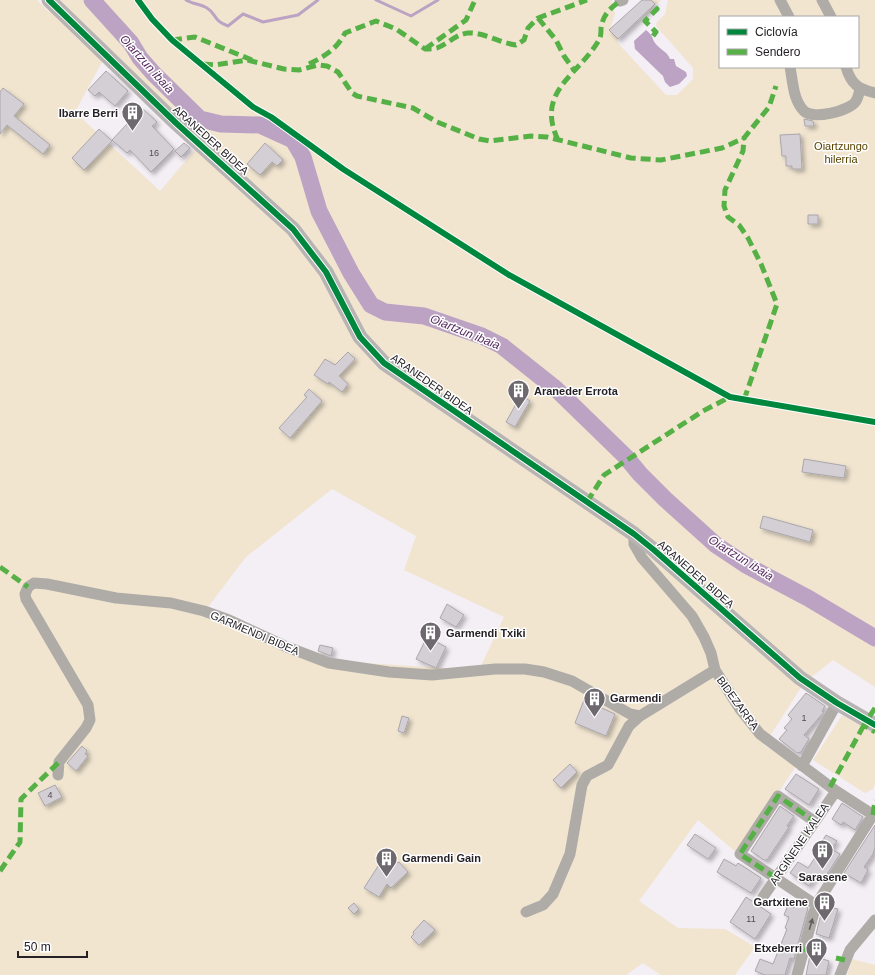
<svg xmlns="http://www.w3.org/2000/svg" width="875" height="975" font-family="Arial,sans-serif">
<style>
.green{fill:#f1e5d0;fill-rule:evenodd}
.water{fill:#bca3c3}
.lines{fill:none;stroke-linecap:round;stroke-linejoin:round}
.stream{stroke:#bca3c3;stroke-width:3}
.river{stroke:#bca3c3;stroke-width:17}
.building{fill:#d3cfd4;stroke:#aaa6ab;filter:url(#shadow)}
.street{stroke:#afaca8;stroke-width:11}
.secondary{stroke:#b9b4b4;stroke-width:15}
.quiet{stroke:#55b145;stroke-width:5;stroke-dasharray:10 5;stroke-linecap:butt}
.cycleway-casing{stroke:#fff;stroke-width:8}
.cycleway{stroke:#00873e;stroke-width:6}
.oneway{fill:#636060}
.labels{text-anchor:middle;stroke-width:3;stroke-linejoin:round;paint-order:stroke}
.number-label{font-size:9px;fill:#504c52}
.poi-label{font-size:11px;font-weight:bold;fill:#252126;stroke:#fff;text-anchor:start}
.street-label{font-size:11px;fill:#252126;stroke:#fff}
.park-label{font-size:11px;fill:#564200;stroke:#fff}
.water-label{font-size:12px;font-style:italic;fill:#562a60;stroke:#fff}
</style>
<defs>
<filter id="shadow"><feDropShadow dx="3" dy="3" stdDeviation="2" flood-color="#0004"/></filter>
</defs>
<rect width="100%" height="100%" fill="#f4eef5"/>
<path class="green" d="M0,0H37L50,13L42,0H612L615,14L610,29L643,0H661L618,39L617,42L666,95H677L693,79V68L656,26L657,22L665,14L668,0H875V687L833,660L804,683L764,745L796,766L738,854L698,820L639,901L678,928L725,929L755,947L735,975H661L643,963L626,975H0ZM720,17H858V67H720ZM102,62L206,137L160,191L75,112ZM332,489L416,536L404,570L504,617L479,670L331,661L208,607L246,557Z
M842,715L875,733V784L873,789L865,793L813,760Z
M852,959L875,965V975H847Z"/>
<path class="water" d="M646,30C654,37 651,36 655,43C660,50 667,51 670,59H674L676,66L686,72L687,76L679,84L670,87L665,82L663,76L635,49L634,41Z"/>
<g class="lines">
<path class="stream" d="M186,0C192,4 201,4 207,8C217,14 213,21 228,26L243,14L263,22L298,15L318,0
M376,0L411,16L438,0"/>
<path class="river" d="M92,0L131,43L140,58L154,74L200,119L221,124L260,125L293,140L303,157L319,211L351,273L371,305L385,312L424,316L482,336L502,346L556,389L626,457L640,474L665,499L716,545L746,565L808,598L875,638"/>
</g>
<path class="building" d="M642,0H651L655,4L618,39L609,30Z
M106,71L128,91L115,106L99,92L95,96L88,90Z
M3,88L24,104L14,116L50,145L43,154L7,125L0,134V92Z
M142,108L157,122L152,126L174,149L151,172L130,150L127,153L112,140Z
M804,119L813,121L814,126H805Z
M99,129L112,141L84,170L72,158Z
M800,134L802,169H792V166H786V156H782L780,135Z
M184,143L190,148L181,157L175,151Z
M265,143L283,160L277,166L272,162L260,175L247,164Z
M808,215H818V224H808Z
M348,352L355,359L339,376L348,384L342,392L329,382L328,384L314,375L325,359L335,365Z
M309,389L322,401L290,438L279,428L307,397L304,395Z
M521,395L530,401L515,427L506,422Z
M804,459L846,466L844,478L802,472Z
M763,516L813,530L810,542L760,528Z
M447,604L464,615L456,627L440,618Z
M427,637L446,647L436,668L416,659Z
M320,645L333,648L331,656L318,651Z
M806,693L825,706L822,711L824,712L804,735L809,739L801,752L797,753L779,739L787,730L784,728L792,719L788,715Z
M584,700L615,714L606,736L575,723Z
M402,716L409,718L404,733L398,731Z
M82,746L87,751L85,754L88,756L76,771L67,763Z
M570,764L577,772L561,788L553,780Z
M796,774L819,789L809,805L785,789Z
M55,785L62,797L45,806L38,793Z
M842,803L863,817L855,830L843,822L841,825L832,819Z
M780,806L794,816L787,826L789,827L767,860H764L751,851Z
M875,825V848L873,854L864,867L868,870L861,883L844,873Z
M695,834L716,848L708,859L687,845Z
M826,835L837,841L831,849L840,854L824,879L817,874L809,886L790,873L798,862L808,868L816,856L814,854Z
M724,859L736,866L738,863L761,878L751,893L717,872Z
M382,860L390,866L399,862L408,872L391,888L387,884L379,897L364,888Z
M746,897L771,914L755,939L730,922Z
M797,901L808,908L794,959L790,958L785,975H765L755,971L760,959L773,964L787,929L785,928L789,917L784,915L788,905L794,908Z
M354,903L359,909L354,914L348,908Z
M823,906L838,909L829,938L816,934Z
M424,920L435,930L419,945L411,937L414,934L413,932Z
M810,955L829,961L826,975H806Z"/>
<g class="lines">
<path class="street" d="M780,0L789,17
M822,0L831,17
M620,1L623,0
M790,67C793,82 793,100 804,111C813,120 850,111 856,101C858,98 859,93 860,89
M846,67C851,84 858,89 875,93
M634,534V544L642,558L692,616L704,637L711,653L715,670L740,709L760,734L836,791L875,816
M802,766L837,703
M58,775L59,762L86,728L90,720L88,705L26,599L25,594L28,587L34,583L47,584L116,598L171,603L204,611L229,620L287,647L329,663L389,672L432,675L495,669H525L544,672L572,681L630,714L640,716L715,670
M814,821L778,796L740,854L816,905
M763,897L836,791
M526,912L543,905L553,894L570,854L582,785L587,776L608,765L629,726L640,716
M797,975L816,905L873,815
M840,975L850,950L875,920"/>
<path class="secondary" d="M49,0L176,123L293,229L326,272L360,337L384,363L634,534L654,550L800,678L837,703L875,725"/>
<path class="quiet" d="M538,18L556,40L564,56L574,70
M653,36L656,32L645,21L657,9L654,6
M172,40L195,37L252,60
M425,49L466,20L475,0
M203,64L215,65L247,60L284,69L299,70L318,65L327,66L338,72L352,93L357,96L413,108L437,122L479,139L490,141L531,136L547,137L631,158L661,160L722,148L744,138L769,107L776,86
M309,64C325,56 337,49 345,33L376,21L396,29L425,49C429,49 433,49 437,48C448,44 456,34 468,33C484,32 499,43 516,45L524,40L528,28L538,18L587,0
M558,140C535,91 578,76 599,40C601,37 601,32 601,28C603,15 609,9 620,1
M744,400L777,304L761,264L748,238L739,225L728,217L724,206L725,190L743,151L744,138
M587,502L604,475L703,411L730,397
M0,567L28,587
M875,708L864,725L875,732
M830,787L864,725
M873,815L875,800
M0,871L20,842L21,799L59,762
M776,878L740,854L778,796L814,821
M804,949L825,955
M836,958L845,960"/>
<defs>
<path id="cycleway" d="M49,0L176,123L293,229L326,272L360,337L384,363L634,534L654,550L800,678L837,703L875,725
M138,0L152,19L172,40L253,107L271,117L343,169L509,275L730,397L875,422"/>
</defs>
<use href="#cycleway" class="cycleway-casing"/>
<use href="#cycleway" class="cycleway"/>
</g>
<defs><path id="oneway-solid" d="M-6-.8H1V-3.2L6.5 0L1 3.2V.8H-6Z"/></defs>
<use class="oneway" href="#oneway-solid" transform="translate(811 924) rotate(-74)"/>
<defs>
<symbol id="building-pin" viewBox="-11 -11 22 30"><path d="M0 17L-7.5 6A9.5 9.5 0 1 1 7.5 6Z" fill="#6d696e" stroke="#fff"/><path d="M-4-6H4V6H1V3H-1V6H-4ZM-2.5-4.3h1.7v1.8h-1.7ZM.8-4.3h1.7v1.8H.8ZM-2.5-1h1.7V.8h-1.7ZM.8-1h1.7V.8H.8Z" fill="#fff"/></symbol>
</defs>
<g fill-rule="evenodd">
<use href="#building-pin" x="120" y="100" width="25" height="34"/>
<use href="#building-pin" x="506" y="378" width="25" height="34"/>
<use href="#building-pin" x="418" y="620" width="25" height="34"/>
<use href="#building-pin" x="582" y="686" width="25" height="34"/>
<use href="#building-pin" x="810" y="838" width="25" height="34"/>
<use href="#building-pin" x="374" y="846" width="25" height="34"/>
<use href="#building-pin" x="812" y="890" width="25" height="34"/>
<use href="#building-pin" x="804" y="936" width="25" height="34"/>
</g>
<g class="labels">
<g class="number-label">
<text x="154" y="156">16</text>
<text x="804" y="721">1</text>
<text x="50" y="798">4</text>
<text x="751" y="922">11</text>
</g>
<g class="poi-label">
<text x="118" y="117" text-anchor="end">Ibarre Berri</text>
<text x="534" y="395">Araneder Errota</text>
<text x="446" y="637">Garmendi Txiki</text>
<text x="610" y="702">Garmendi</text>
<text x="402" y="862">Garmendi Gain</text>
<text x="823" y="881" text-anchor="middle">Sarasene</text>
<text x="808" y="906" text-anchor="end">Gartxitene</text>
<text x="802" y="952" text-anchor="end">Etxeberri</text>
</g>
<g class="street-label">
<text transform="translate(211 140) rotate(42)" y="4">ARANEDER BIDEA</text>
<text transform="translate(432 384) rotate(35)" y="4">ARANEDER BIDEA</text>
<text transform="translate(696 574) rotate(41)" y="4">ARANEDER BIDEA</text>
<text transform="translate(255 633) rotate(23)" y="4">GARMENDI BIDEA</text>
<text transform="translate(738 703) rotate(54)" y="4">BIDEZARRA</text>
<text transform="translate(799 844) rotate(-56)" y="4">ARGIÑENE KALEA</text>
</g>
<g class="park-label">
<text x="841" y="150">Oiartzungo<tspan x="841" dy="13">hilerria</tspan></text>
</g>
<g class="water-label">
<text transform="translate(147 64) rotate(48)" y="4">Oiartzun ibaia</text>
<text transform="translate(465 332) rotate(22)" y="4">Oiartzun ibaia</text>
<text transform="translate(741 558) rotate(32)" y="4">Oiartzun ibaia</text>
</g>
</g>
<rect x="719" y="16" width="140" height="52" fill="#ffffff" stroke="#a8a6a8"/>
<rect x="727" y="29" width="20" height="6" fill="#00873e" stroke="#a8a6a8"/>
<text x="755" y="36" font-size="12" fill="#252126">Ciclovía</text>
<rect x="727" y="49" width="20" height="6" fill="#55b145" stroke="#a8a6a8"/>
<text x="755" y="56" font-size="12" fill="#252126">Sendero</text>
<path d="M18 951v6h69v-6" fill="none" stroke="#252126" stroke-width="2"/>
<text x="24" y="951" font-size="12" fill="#252126" stroke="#ffffff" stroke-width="3" paint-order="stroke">50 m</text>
</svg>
